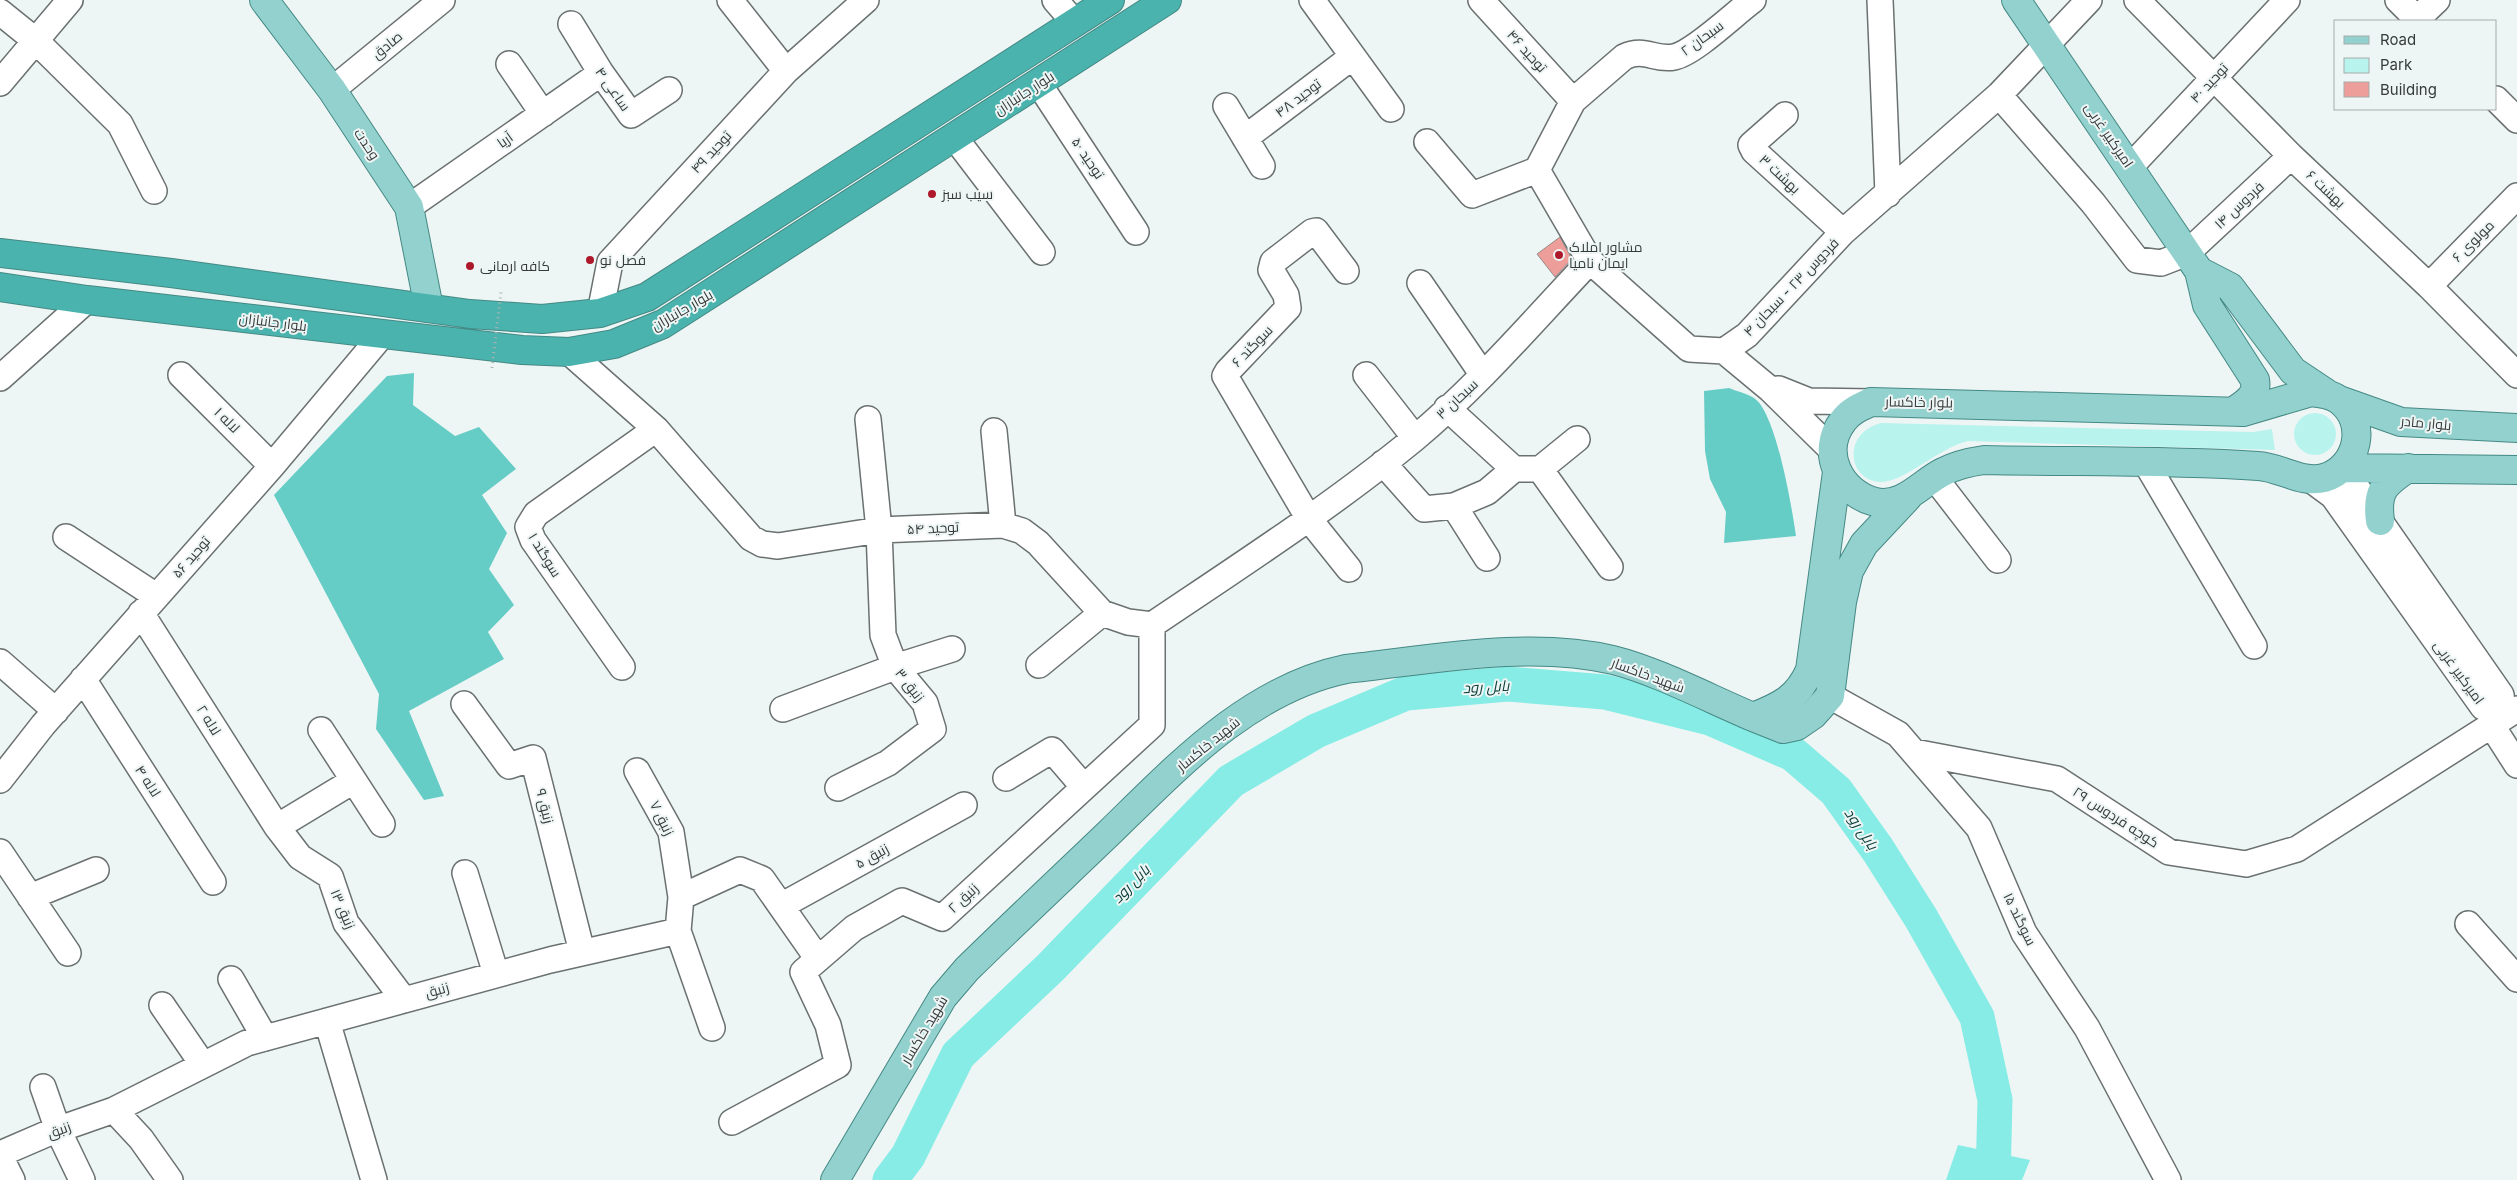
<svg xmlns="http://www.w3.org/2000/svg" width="2517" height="1180" font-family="Inter,Cairo,sans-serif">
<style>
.green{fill:#b8f3ee}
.forest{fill:#66ccc6}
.water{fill:#86ece5}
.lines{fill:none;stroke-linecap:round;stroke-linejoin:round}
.river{stroke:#86ece5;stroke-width:35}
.building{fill:#ee9e9a;stroke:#958e8d}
.minor-casing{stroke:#6a7170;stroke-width:28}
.major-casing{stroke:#448985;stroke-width:30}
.highway-casing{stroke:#448985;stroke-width:30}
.minor{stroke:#fff;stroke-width:25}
.major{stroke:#93d1ce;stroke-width:28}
.highway{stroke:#4bb3ad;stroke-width:28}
.path-bridge{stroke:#aeb5b4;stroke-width:3;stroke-dasharray:1 4;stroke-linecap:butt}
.poi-dot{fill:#ad192b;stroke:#eef6f5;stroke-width:2}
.labels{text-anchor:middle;stroke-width:4;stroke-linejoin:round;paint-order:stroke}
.street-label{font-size:14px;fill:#373a3a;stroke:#eef6f5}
.poi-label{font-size:14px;fill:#373a3a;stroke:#eef6f5;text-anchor:start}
.water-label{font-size:15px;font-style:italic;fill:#11413e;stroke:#eef6f5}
</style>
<rect width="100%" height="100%" fill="#eef6f5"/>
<path class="green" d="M2294 434a21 21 0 1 1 42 0a21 21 0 1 1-42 0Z
M1881,423L2253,432L2272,429L2275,450L1968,441C1940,447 1905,482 1881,482C1847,481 1842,433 1881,423Z"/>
<path class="forest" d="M414,373L413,405L455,436L479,427L516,469L482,495L507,533L489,569L514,605L488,632L504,659L409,711L444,796L424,800L376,729L379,694L274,495L387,376Z
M1729,388C1736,391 1746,393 1754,398C1776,412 1792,508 1796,536L1724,543L1726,512L1710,479L1705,451L1704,391Z"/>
<path class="water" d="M1958,1145L2030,1160L2022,1180H1946Z"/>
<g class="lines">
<path class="river" d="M890,1180L908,1156L958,1055L1050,968L1231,781L1316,731L1406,693L1507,684L1605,692L1710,718L1793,754L1836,791L1878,850L1921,918L1977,1017L1995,1100L1993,1180"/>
</g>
<path class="building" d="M1560,237L1572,259L1555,277L1537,254Z"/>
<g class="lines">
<defs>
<path id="minor" d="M730,0L786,71
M1055,0L1075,23
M1312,0L1391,109
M1481,0L1573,101
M1753,0C1734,14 1694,53 1674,57C1655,61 1645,47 1624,57L1573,101L1537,170L1590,261L1689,349L1724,351L1747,335L1843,232L1999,95L2089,0
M1880,0L1888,194
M2137,0L2291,156L2429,286L2517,375
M2398,0L2419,21
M0,12L36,41L120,124L154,191
M2417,19L2437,0
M571,24L601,73L631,115L669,90
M509,64L543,114
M0,83L70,0
M1039,84L1136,232
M332,90L442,0
M1999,95L2093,203L2137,260L2161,263L2187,253L2291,156
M2496,99L2517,120
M1226,106L1262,166
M1785,115L1751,145L1754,151L1843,232
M955,138L1042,252
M1245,138L1352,57
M1427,142L1472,195L1537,170
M2131,166L2287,0
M409,207L601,73
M1346,271L1316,231L1312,232L1273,262L1271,270L1286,295L1288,308L1228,371L1225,376L1309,519L1349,569
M1420,283L1483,375
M2429,286L2517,196
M600,313L610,262L786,71L866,0
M1724,351L1771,390
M569,352L656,429L751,538L762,544L778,546L879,530L1003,525L1022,531L1038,543L1102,613L1128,622L1152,625C1241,565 1331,507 1414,439C1478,386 1533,321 1590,261
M181,375L272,466
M1366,375L1415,438
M0,378L87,300
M1447,408L1514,469
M994,431L1003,525
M1833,451L1771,390L1779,389L1809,401L1872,402
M1383,463L1424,509L1454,506L1487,492L1514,469H1540L1577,439
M2146,463L2254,646
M1540,469L1610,567
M1934,477L1998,560
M2310,479L2333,496L2483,707L2504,717L2501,695L2343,468
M1454,506L1487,558
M66,537L156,596
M141,613L277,827L300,857L330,876L346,923L404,1000
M0,662L56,711
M1039,665L1102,613
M622,667L533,540L528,527L536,514L656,429
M83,679L213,882
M1830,696L1898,734L1979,828L2024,933L2087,1028L2168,1180
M464,704L509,766L533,758L582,952
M783,709L895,667L952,649
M2492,726L2517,765
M321,730L382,824
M1914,752L2057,779L2169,852L2246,864L2297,849L2517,709
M637,771L671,832L681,897
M1006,778L1052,750L1083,786
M0,780L43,725L272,466L382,335
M838,788L888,763L933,729L925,703L895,667L883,635L879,530L868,419
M277,827L353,781
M0,852L68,953
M465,873L496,974
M30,897L96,870
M781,906L964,805
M2468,924L2517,979
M678,931L712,1028
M231,979L265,1038
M162,1005L203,1065
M327,1021L374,1180
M43,1087L58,1130L82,1180
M114,1110L141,1139L170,1180
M732,1122L838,1065L828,1025L803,972L854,928L902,901L942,918L1152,725V625
M0,1154L51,1132L114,1110L247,1043L550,960L678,931L681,897L740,870L762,879L818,959
M0,1156L12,1180"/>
<path id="major" d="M264,0L332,90L409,207L429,308
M2016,0L2199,271
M2311,392C2321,393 2331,394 2339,400C2369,422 2358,468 2324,478C2302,484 2280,467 2258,466C2167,460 2075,462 1984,460C1970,462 1956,465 1943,472C1921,483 1903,508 1875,502C1840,493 1819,452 1843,421C1850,411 1860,407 1871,402L2243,412Z
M2339,400L2401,422L2517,428
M2234,411C2246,403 2258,396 2255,380L2207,305L2199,271L2230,287L2293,371L2326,393
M2343,468L2517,470
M1837,472L1810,670C1798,698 1781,706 1753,717L1783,729L1797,726L1813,715L1830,696L1842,602L1849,571L1864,544L1908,497
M2380,521C2376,491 2384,484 2408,468
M835,1180L943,997L967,969C1014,923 1062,878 1109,833C1177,767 1249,689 1346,669C1430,660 1529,640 1613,660C1657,671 1710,699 1753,717"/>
<path id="highway" d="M0,253L171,273L470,314L542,319L600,313L647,297L1110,0
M0,287L87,300L522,350L569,352L614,344L663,324L1167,0"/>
</defs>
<use href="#minor" class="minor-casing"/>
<use href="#major" class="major-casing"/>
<use href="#highway" class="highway-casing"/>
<use href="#minor" class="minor"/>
<use href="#major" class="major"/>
<use href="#highway" class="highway"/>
<path class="path-bridge" d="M492,368L501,292"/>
</g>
<g class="poi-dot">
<circle cx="932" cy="194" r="5"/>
<circle cx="1559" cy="255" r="5"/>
<circle cx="590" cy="260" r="5"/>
<circle cx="470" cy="266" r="5"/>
</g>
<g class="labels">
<g class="street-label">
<text transform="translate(1702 38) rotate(-36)" y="5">سبحان ۲</text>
<text transform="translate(387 45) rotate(-39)" y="5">صادق</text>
<text transform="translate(1527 51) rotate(48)" y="5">توحید ۴۶</text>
<text transform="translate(2209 83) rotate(-47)" y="5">توحید ۴۰</text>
<text transform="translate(613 89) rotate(55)" y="5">ساعی ۴</text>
<text transform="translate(1024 93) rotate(-33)" y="5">بلوار جانبازان</text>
<text transform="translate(1298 98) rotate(-37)" y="5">توحید ۴۸</text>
<text transform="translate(2109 135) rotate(56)" y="5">امیرکبیر غربی</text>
<text transform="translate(505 140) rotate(-35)" y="5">آریا</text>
<text transform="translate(367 144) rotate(57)" y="5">وحدت</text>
<text transform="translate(711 152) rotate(-47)" y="5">توحید ۴۹</text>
<text transform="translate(1088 158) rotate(56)" y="5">توحید ۵۰</text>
<text transform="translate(1780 174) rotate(43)" y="5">بهشت ۳</text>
<text transform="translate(2326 189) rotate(43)" y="5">بهشت ۶</text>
<text transform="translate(2239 205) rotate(-43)" y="5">فردوس ۱۴</text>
<text transform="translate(2473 241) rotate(-45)" y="5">مولوی ۶</text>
<text transform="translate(1791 287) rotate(-46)" y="5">فردوس ۲۳ - سبحان ۴</text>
<text transform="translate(682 310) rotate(-30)" y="5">بلوار جانبازان</text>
<text transform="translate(273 322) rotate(7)" y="5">بلوار جانبازان</text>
<text transform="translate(1252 346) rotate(-46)" y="5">سوگند ۶</text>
<text transform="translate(1457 399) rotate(-43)" y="5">سبحان ۳</text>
<text transform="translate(1919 402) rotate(1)" y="5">بلوار خاکسار</text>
<text transform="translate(227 420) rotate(45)" y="5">لاله ۱</text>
<text transform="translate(2426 423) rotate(5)" y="5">بلوار مادر</text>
<text transform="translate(933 528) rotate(-3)" y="5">توحید ۵۴</text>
<text transform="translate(545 555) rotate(58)" y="5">سوگند ۱</text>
<text transform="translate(191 557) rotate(-49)" y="5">توحید ۵۶</text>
<text transform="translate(2459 672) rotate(54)" y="5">امیرکبیر غربی</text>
<text transform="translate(1648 675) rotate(20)" y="5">شهید خاکسار</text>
<text transform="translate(910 685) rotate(52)" y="5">زنبق ۳</text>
<text transform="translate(209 720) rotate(58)" y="5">لاله ۲</text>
<text transform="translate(1208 744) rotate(-39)" y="5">شهید خاکسار</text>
<text transform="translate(148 781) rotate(57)" y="5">لاله ۴</text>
<text transform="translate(545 806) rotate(76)" y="5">زنبق ۹</text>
<text transform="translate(2116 817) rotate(33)" y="5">کوچه فردوس ۲۹</text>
<text transform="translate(662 818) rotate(64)" y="5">زنبق ۷</text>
<text transform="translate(872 856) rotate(-29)" y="5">زنبق ۵</text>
<text transform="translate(963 898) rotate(-43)" y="5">زنبق ۲</text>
<text transform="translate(343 909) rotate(67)" y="5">زنبق ۱۳</text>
<text transform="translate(2020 919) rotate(64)" y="5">سوگند ۱۵</text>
<text transform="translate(437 990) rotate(-16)" y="5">زنبق</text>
<text transform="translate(924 1030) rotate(-59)" y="5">شهید خاکسار</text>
<text transform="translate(59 1130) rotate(-20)" y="5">زنبق</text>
</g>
<g class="poi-label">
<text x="942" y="199">سیب سبز</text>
<text x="1569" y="252">مشاور املاک<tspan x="1569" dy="16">ایمان نامیا</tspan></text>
<text x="600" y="265">فصل نو</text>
<text x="480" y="271">کافه ارمانی</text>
</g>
<g class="water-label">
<text transform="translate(1486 687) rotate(-3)" y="5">بابل رود</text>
<text transform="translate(1861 829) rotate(56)" y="5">بابل رود</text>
<text transform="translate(1131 884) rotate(-46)" y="5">بابل رود</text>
</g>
</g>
<rect x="2334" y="20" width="162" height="90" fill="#eef6f5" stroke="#a5abaa"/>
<rect x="2344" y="36" width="25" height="8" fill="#93d1ce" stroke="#a5abaa"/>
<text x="2380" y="45" font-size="15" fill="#373a3a">Road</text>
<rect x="2344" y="58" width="25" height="15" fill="#b8f3ee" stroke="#a5abaa"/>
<text x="2380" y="70" font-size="15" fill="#373a3a">Park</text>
<rect x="2344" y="82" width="25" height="15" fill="#ee9e9a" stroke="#a5abaa"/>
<text x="2380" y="95" font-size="15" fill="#373a3a">Building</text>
</svg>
